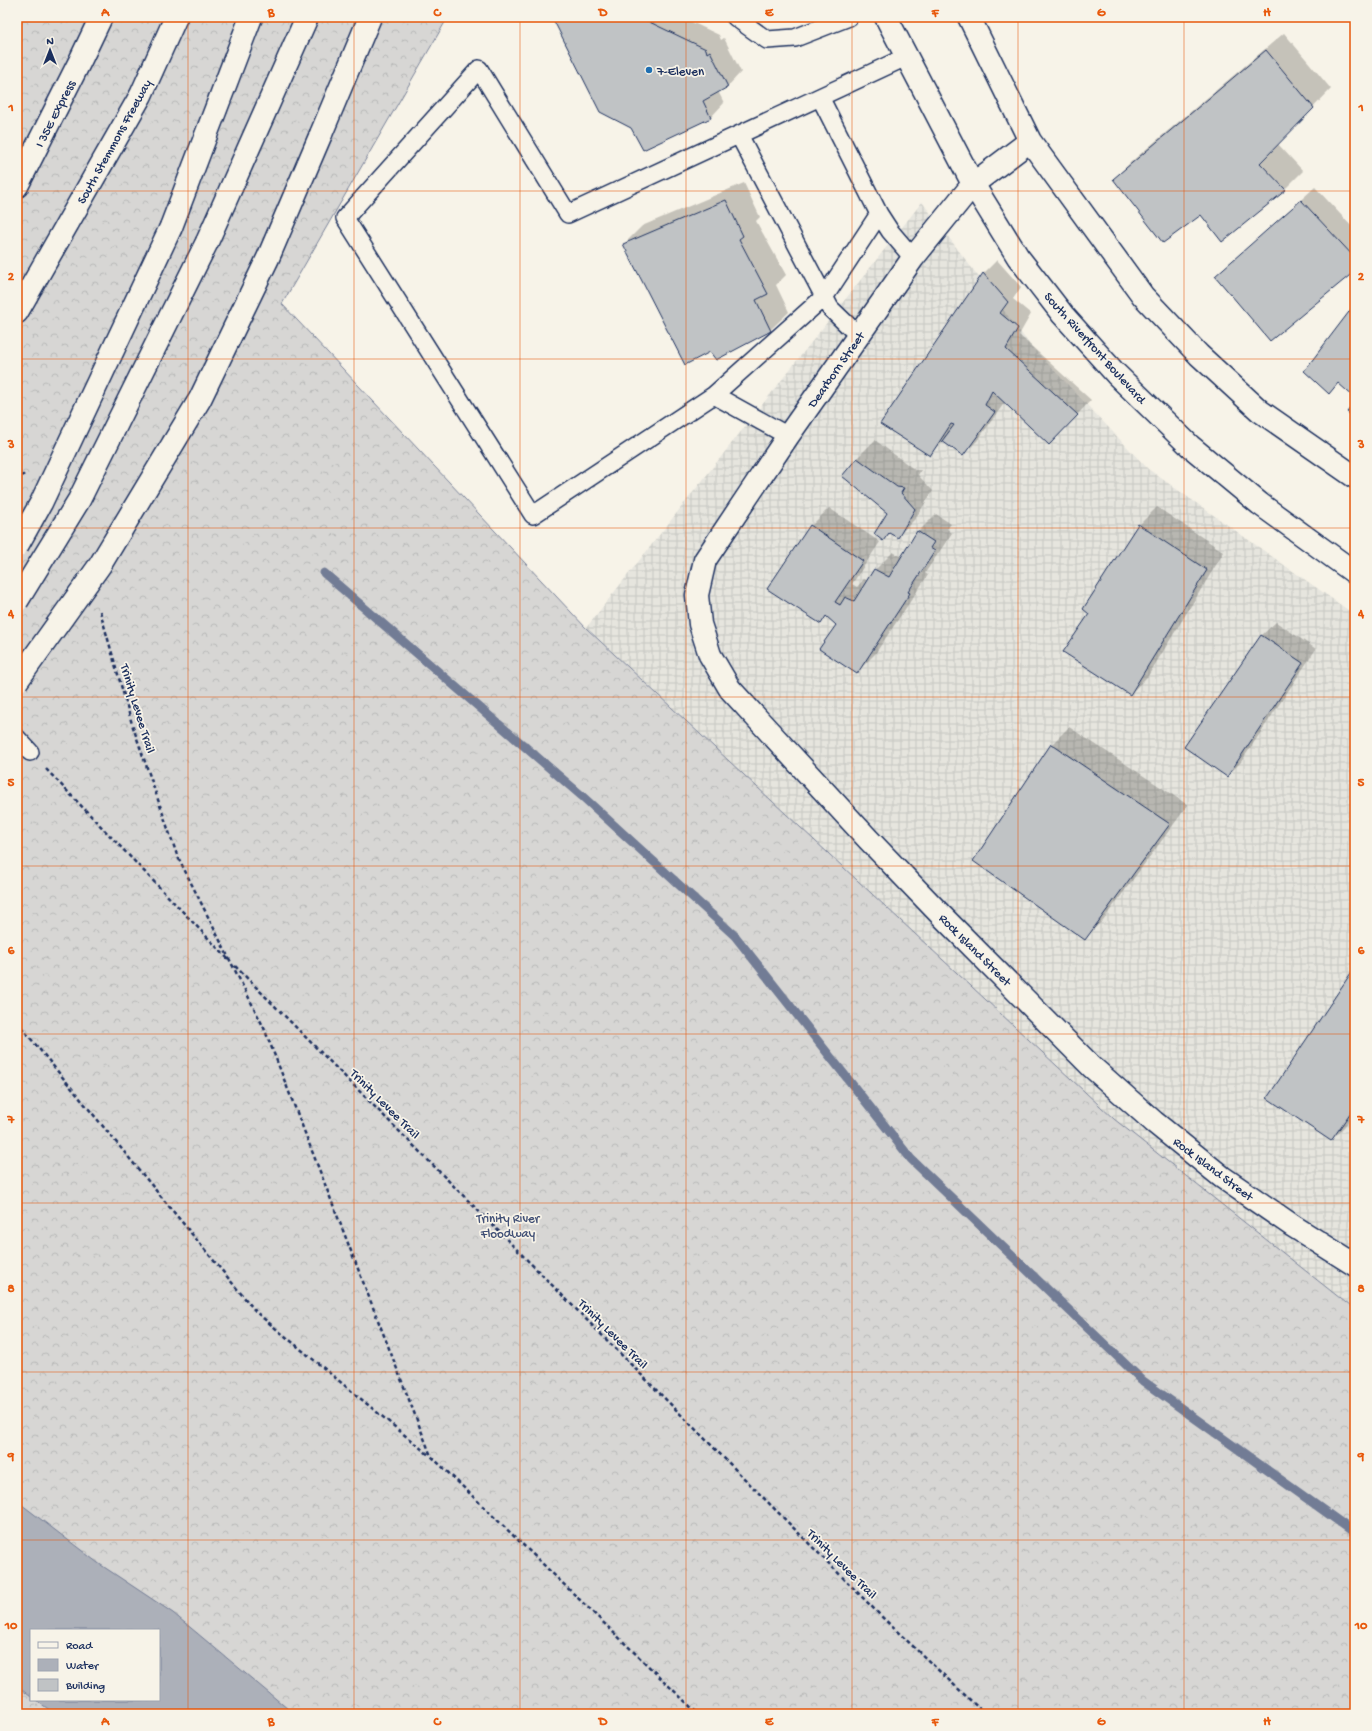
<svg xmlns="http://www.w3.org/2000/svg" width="1372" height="1731" font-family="'Gochi Hand',sans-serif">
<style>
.industrial{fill:url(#industrial-grid)}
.forest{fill:url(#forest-crowns);stroke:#798299;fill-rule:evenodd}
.water{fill:#acb0b9;stroke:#727c95}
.shadow{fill:#0003}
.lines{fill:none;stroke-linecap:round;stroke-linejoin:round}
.stream{stroke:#727c95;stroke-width:9}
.building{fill:#c0c3c5;stroke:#1b2f5e}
.lane-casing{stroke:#1b2f5e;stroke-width:20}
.street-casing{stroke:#1b2f5e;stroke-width:25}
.secondary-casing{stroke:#1b2f5e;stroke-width:25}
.highway-casing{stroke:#1b2f5e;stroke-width:25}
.path{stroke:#1b2f5e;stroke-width:2.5;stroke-dasharray:4 3;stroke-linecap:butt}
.lane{stroke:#f7f3e8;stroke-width:17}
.street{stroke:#f7f3e8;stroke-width:22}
.secondary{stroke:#f7f3e8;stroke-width:22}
.highway{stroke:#f7f3e8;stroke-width:22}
.highway-bridge-casing{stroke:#1b2f5e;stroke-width:25;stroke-linecap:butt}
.highway-bridge{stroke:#f7f3e8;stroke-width:22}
.grid{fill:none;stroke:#e8590c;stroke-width:1;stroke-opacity:0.55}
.poi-dot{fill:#1f6fb2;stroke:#f7f3e8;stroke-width:1.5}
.labels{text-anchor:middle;stroke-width:3.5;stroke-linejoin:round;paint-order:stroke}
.poi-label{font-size:13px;fill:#1b2f5e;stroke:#f7f3e8;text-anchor:start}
.street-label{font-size:13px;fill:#1b2f5e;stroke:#f7f3e8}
.park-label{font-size:13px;fill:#415076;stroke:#f7f3e8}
.neatline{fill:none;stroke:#e8590c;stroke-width:1.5}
.grid-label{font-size:13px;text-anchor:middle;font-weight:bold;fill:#e8590c}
</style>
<defs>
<pattern id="industrial-grid" width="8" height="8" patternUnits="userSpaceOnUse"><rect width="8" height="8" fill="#e6e5de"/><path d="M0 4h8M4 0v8" fill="none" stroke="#c5c5c1"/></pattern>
<pattern id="forest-crowns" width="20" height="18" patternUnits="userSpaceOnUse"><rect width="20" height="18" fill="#d7d6d4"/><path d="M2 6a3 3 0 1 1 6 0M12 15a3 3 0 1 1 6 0" fill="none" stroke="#b8b8b8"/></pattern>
</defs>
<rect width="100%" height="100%" fill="#f7f3e8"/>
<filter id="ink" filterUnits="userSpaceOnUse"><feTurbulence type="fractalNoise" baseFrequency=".025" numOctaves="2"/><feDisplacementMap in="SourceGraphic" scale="8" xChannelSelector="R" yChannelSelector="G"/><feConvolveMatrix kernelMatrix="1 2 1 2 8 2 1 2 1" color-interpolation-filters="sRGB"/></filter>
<g filter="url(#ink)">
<path class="industrial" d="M922,202L1030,345L1148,469L1355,615V1310L1114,1119L586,628Z"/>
<path class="forest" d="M17,17H448L282,304L586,628L1114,1119L1355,1310V1714H17ZM31,1630H159V1700H31Z"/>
<path class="water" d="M17,1501L98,1563L173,1613L294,1714H55L36,1700H159V1630H31V1697L17,1686Z"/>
<path class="shadow" d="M553,17H681L719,35L721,40L724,38L741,72L728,86L718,91L724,103L711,117L643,149L632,127Z
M1284,33L1331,89L1278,144L1303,171L1285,189L1201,214L1114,179L1132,161Z
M744,183L760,217L756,221L786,275L776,285L789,312L770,330L716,359L624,244L642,226Z
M1315,187L1355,230V269L1216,277Z
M997,260L1021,287L1013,299L1031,314L1019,335L1091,400L1063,430L1005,402L977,441L963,454L943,441L929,454L983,274Z
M875,440L915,470H921L918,475L933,491L915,519L897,537L890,533L883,540L889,512L857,458Z
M1157,507L1224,552L1148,676L1130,694L1090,614L1139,525Z
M829,508L880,542L852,584L857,587L864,579L868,581L875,570L893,552L902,557L918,532L936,514L951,524L947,529L952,533L925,573L928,575L875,654L857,672L838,624L827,616L820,623L811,526Z
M1276,622L1316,649L1241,762L1227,776L1186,747L1262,635Z
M1069,727L1188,805L1103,920L1085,938L1051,745Z
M1355,969V1111L1345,1126L1331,1140Z"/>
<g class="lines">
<path class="stream" d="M324,573L582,796L735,936L911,1159L1143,1381L1355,1533"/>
</g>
<path class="building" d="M552,17H639L706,49L707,53L710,51L728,87L703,101L711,118L643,150L631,128L600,112Z
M1266,50L1314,108L1260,163L1286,190L1222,242L1201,215L1163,243L1113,179Z
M726,200L743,236L739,239L768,294L756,300L771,331L716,360L710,352L685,365L623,244Z
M1301,200L1355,258V271L1270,341L1215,276Z
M983,273L1008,302L1000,313L1018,328L1006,349L1078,415L1049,445L992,391L985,405L995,412L963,456L942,441L954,425L951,424L930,456L880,424Z
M1355,304V398L1338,383L1329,394L1304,371Z
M1355,402V417L1347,412Z
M857,458L897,487L904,488L901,493L915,509L898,538L889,533L883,541L874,534L887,513L842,476Z
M1138,524L1207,570L1130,695L1063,652L1089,614L1083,609Z
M810,525L863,561L835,602L840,605L845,597L854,601L874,569L889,577L917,531L934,542L930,548L935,551L908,592L910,593L857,674L819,649L836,625L826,616L821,624L767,589Z
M1261,635L1303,663L1227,777L1184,747Z
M1051,744L1170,824L1085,940L973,861Z
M1355,967V1106L1331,1141L1267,1098Z"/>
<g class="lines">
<defs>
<path id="lane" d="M735,17L767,40L795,38L849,17
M739,135L830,308L859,336
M879,214L890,231L913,258
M714,395L825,296L879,214L820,97
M788,436L714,395L533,515L345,218L479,69L568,214L906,57
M17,738L30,752"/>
<path id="street" d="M973,184L913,258L788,436L705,560L697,595L700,624L710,655L730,689L868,839L941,915L1092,1067L1154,1122L1222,1177L1293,1226L1355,1265"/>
<path id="secondary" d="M886,17L973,184L1018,257L1063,315L1116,374L1190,446L1260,504L1355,573
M969,17L1030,141L1143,296L1199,355L1260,411L1355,477
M973,184L1030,141"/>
<path id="highway" d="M321,134L370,17
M17,186L80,61L101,17
M171,227L251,17
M207,242L307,17
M17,312L141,95L176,17"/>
</defs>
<use href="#lane" class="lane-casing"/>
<use href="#street" class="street-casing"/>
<use href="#secondary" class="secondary-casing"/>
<use href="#highway" class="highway-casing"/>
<path class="path" d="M17,470L24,476
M100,611L132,724L177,855L264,1028L431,1456L698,1714
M46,769L230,961
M235,966L883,1618L985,1714
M17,1022L257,1313L430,1456"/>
<use href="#lane" class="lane"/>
<use href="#street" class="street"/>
<use href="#secondary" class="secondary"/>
<use href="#highway" class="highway"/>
<defs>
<path id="highway-bridge" d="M17,546L41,503L171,227
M17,601L79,500L207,242
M17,681L100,565L200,399L268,258L321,134"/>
</defs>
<use href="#highway-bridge" class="highway-bridge-casing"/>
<use href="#highway-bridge" class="highway-bridge"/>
</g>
</g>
<path class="grid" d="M188,17V1714M354,17V1714M520,17V1714M686,17V1714M852,17V1714M1018,17V1714M1184,17V1714M17,191H1355M17,359H1355M17,528H1355M17,697H1355M17,866H1355M17,1034H1355M17,1203H1355M17,1372H1355M17,1540H1355"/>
<circle class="poi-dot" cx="649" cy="70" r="4"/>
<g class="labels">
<g class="poi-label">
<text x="657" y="75">7-Eleven</text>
</g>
<g class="street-label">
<text transform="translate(54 113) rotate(-63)" y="5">I 35E Express</text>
<text transform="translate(113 141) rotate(-61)" y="5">South Stemmons Freeway</text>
<text transform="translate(1096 347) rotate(48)" y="5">South Riverfront Boulevard</text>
<text transform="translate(835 369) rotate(-55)" y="5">Dearborn Street</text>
<text transform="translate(139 708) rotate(73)" y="5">Trinity Levee Trail</text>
<text transform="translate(976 949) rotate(45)" y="5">Rock Island Street</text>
<text transform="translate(386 1103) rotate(45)" y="5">Trinity Levee Trail</text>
<text transform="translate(1214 1168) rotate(37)" y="5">Rock Island Street</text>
<text transform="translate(614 1333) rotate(45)" y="5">Trinity Levee Trail</text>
<text transform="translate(843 1563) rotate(45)" y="5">Trinity Levee Trail</text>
</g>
<g class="park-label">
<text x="508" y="1222">Trinity River<tspan x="508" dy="15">Floodway</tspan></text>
</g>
</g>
<rect width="1372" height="1731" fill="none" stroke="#f7f3e8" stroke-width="44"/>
<rect x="30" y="1629" width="130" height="72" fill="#f7f3e8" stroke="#9fa5b1"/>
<rect x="38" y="1642" width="20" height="6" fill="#f7f3e8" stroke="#9fa5b1"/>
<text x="66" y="1649" font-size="12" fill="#1b2f5e">Road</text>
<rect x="38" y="1659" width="20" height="12" fill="#acb0b9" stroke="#9fa5b1"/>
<text x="66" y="1669" font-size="12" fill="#1b2f5e">Water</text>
<rect x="38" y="1679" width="20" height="12" fill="#c0c3c5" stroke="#9fa5b1"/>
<text x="66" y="1689" font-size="12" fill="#1b2f5e">Building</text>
<g transform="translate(50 50)" stroke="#f7f3e8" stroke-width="3" paint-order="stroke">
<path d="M0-3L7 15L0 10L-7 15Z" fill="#1b2f5e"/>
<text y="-6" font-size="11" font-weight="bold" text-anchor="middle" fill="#1b2f5e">N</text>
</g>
<rect x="22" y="22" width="1328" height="1687" class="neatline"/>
<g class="grid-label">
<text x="105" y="16">A</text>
<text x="271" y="16">B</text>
<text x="437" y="16">C</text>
<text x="603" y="16">D</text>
<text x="769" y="16">E</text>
<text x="935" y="16">F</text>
<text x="1101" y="16">G</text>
<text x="1267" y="16">H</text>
<text x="11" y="111">1</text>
<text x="1361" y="111">1</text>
<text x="11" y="280">2</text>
<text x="1361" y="280">2</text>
<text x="11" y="448">3</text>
<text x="1361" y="448">3</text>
<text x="11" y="617">4</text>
<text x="1361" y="617">4</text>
<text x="11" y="786">5</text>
<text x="1361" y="786">5</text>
<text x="11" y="954">6</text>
<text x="1361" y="954">6</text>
<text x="11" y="1123">7</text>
<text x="1361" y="1123">7</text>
<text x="11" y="1292">8</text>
<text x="1361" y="1292">8</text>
<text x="11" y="1460">9</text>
<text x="1361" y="1460">9</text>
<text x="11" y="1629">10</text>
<text x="1361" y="1629">10</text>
<text x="105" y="1725">A</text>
<text x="271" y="1725">B</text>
<text x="437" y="1725">C</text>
<text x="603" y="1725">D</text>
<text x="769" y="1725">E</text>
<text x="935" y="1725">F</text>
<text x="1101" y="1725">G</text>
<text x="1267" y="1725">H</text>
</g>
</svg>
